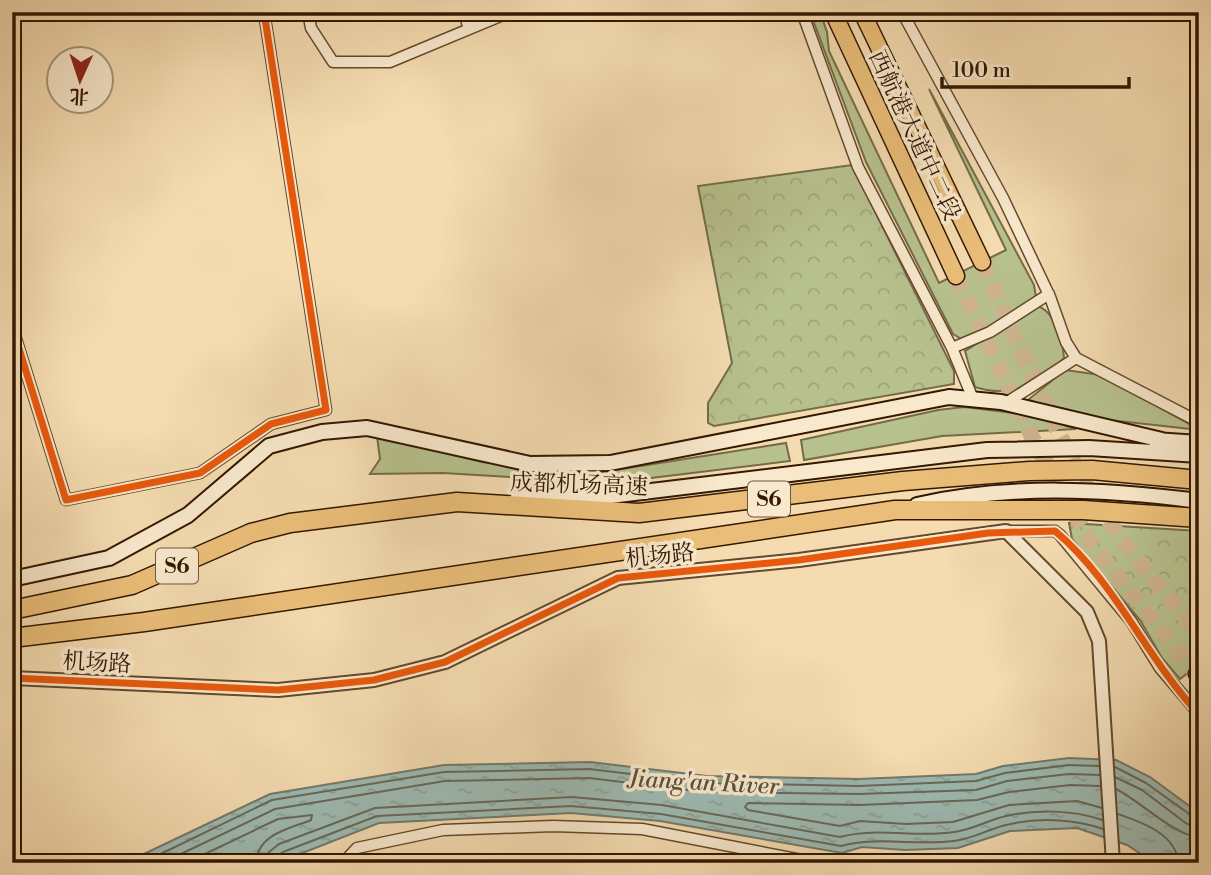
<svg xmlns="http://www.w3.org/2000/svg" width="1211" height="875" font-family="'Libre Bodoni','Noto Serif SC',serif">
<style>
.green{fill:#b7c18e;stroke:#756c47;stroke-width:2}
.park{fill:url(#park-crowns);stroke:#756c47;stroke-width:2}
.water{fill:url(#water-ripples);stroke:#73796b;stroke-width:2}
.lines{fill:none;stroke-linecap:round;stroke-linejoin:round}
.shore{stroke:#686859;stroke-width:2}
.primary-tunnel{stroke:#cdb48d;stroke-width:16;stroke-dasharray:16 8;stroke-linecap:butt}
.minor-casing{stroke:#63482c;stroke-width:13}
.tertiary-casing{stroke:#63482c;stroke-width:16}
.secondary-casing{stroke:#331700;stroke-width:18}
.primary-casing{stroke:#331700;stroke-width:19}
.motorway-casing{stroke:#331700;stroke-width:21}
.minor{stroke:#f8e8cc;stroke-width:10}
.tertiary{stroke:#f8e8cc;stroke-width:12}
.secondary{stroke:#f8e8cc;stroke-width:14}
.primary{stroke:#eabe78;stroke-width:16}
.motorway{stroke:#eabe78;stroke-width:18}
.cycleway-casing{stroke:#f8e8cc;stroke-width:11}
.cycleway{stroke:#e8590c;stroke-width:7}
.labels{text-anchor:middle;stroke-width:7;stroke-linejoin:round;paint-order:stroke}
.shield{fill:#f8e8cc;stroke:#6e563d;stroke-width:2}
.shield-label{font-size:21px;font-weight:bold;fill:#331700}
.street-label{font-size:23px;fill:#331700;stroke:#f8e8cc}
.water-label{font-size:24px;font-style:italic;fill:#58503e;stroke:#f8e8cc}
</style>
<defs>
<pattern id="park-crowns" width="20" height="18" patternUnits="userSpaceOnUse" patternTransform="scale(1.75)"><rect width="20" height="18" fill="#b7c18e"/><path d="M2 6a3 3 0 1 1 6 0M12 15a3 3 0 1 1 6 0" fill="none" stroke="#9ea579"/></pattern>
<pattern id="water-ripples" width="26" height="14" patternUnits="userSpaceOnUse" patternTransform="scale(1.75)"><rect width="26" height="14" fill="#9dbab2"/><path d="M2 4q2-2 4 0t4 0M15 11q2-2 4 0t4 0" fill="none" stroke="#889f97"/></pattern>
</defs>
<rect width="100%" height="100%" fill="#f4dbb0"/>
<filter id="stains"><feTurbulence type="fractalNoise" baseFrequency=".00286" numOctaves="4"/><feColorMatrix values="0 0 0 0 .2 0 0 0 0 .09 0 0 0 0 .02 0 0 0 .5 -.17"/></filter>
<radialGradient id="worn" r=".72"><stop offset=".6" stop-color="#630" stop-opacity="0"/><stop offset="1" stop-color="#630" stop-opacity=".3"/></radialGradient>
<path class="green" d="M810,12H820L827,32L829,51L939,283L1006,250L929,89L1034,285L1036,297L990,328L963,340L953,334L866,162Z
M1037,306C1055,311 1063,341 1064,358C1039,384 1010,399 975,387L965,351Z
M1065,370L1101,375L1189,424L1191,429L1109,420L1028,400Z
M964,407L1031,415L1076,429L942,436L804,460L801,440L938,410Z
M377,436L482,462L590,474L786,443L790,461L610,483L443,473L370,474L380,459Z"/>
<path class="park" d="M852,165L954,371V384L714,426L708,423V403L732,363L698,186Z
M1069,523L1199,531V664L1180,679L1162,658L1140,620L1072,539Z"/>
<path class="water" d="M1069,758L1116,760L1150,777L1199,813V863H1155L1127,845L1077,828L1010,831L958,848L905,850L862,847L842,853L660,821L571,813L379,823L277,863H125L270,794L444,765L590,762L707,776L859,779L976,774L1003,766Z"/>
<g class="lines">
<path class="shore" d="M1115,767L1146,783L1192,816L1199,818
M1115,777L1142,790L1187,824L1199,826
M1100,786L1070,785L1009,792L977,800L860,805L748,803L745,807L748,810L840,826L860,821L906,824L953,822L1009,805L1077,801L1102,808
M1116,789C1140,801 1175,836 1199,837
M1118,814C1141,822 1177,834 1178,863
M142,863L272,800L444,772L589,769L706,783L859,786L976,781L1005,773L1069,765L1099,766
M162,863L275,809L445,781L589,778L705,792L859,794L976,790L1007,781L1069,774L1100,775
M186,863L278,819L312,815L311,820C289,829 257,834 256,863
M267,863L269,852L279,844L375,808L572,797L662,805L840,837C877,827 916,838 954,832C972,830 988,820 1006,816C1036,809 1074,810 1102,820
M276,863L277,856L283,852L377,816L571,806L661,814L841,846C878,836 916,846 954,841C972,839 989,829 1006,825C1037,817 1074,819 1103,829"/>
<path class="primary-tunnel" d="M982,262C1016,337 1047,416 1088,489C1119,541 1159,587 1199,632
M956,276L1033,439L1091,543L1197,674"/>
<defs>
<path id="minor" d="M308,12L311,28L333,62H390L510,12
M464,12L469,29
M802,12L858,167L952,348L973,399
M902,12L1003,198L1050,297L1066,342L1076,358L1199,422
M12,326L66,500L200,473L271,424L326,410L264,12
M952,348L990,332L1049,294
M1006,403L1076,358
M1006,531H1055L1060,535L1131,621L1160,668L1199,714
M343,863L357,848L443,830L553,826L642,829L817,863"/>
<path id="tertiary" d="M12,678L278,690L374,680L445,662L618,578L799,560L1006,531L1087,612L1099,641L1113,863"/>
<path id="secondary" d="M1155,440L1199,443
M517,499L610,496L987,450L1089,448L1199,455
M917,505C1008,484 1106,489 1199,501
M12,579L109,558L188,515L269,446L322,432L367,428L530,464L610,463L949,397L1001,402L1162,440"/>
<path id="primary" d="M833,12L956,276
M862,12L982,262
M1197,674L1199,675"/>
<path id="motorway" d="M12,610L132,585L251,533L290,523L457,502L639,513L903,481L1029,471L1092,470L1199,480
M12,638L144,622L895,510H1083L1199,518"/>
</defs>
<use href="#minor" class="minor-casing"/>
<use href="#tertiary" class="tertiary-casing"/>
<use href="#secondary" class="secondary-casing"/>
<use href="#primary" class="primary-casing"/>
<use href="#motorway" class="motorway-casing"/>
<use href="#minor" class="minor"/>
<use href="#tertiary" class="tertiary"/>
<use href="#secondary" class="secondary"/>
<use href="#primary" class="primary"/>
<use href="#motorway" class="motorway"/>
<defs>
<path id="cycleway" d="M12,326L66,500L200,473L271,424L326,410L264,12
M12,678L278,690L374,680L445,662L618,578L799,560L988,533L1055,531C1115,581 1146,658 1199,714"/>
</defs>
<use href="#cycleway" class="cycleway-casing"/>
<use href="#cycleway" class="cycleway"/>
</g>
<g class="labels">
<g class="shield">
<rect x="748" y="481.5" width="42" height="35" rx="5"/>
<rect x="156" y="548.5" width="42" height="35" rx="5"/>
</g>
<g class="shield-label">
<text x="769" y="506">S6</text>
<text x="177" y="573">S6</text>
</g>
<g class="street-label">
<text transform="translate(915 135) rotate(65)" y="8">西航港大道中二段</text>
<text transform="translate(579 484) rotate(2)" y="8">成都机场高速</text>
<text transform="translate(660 555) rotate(-6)" y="8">机场路</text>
<text transform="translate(97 662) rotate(3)" y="8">机场路</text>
</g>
<g class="water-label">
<text transform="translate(704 782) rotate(3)" y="8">Jiang'an River</text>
</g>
</g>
<rect width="1211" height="875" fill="none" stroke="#f4dbb0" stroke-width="42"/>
<rect x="14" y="14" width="1183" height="847" fill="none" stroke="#331700" stroke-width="3.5"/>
<rect x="21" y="21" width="1169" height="833" fill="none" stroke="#331700" stroke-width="2"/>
<g transform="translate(80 80) rotate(183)"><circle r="33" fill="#f8e8cc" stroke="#a9947a" stroke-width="2"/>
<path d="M0-5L12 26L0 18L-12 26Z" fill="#8f2418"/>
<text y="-10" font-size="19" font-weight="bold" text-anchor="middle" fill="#331700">北</text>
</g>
<path d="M942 77v10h187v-10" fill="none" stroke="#331700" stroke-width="3.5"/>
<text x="952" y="77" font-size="21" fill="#331700" stroke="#f8e8cc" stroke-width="5" paint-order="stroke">100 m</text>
<rect width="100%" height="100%" filter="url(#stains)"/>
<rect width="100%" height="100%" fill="url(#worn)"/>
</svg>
